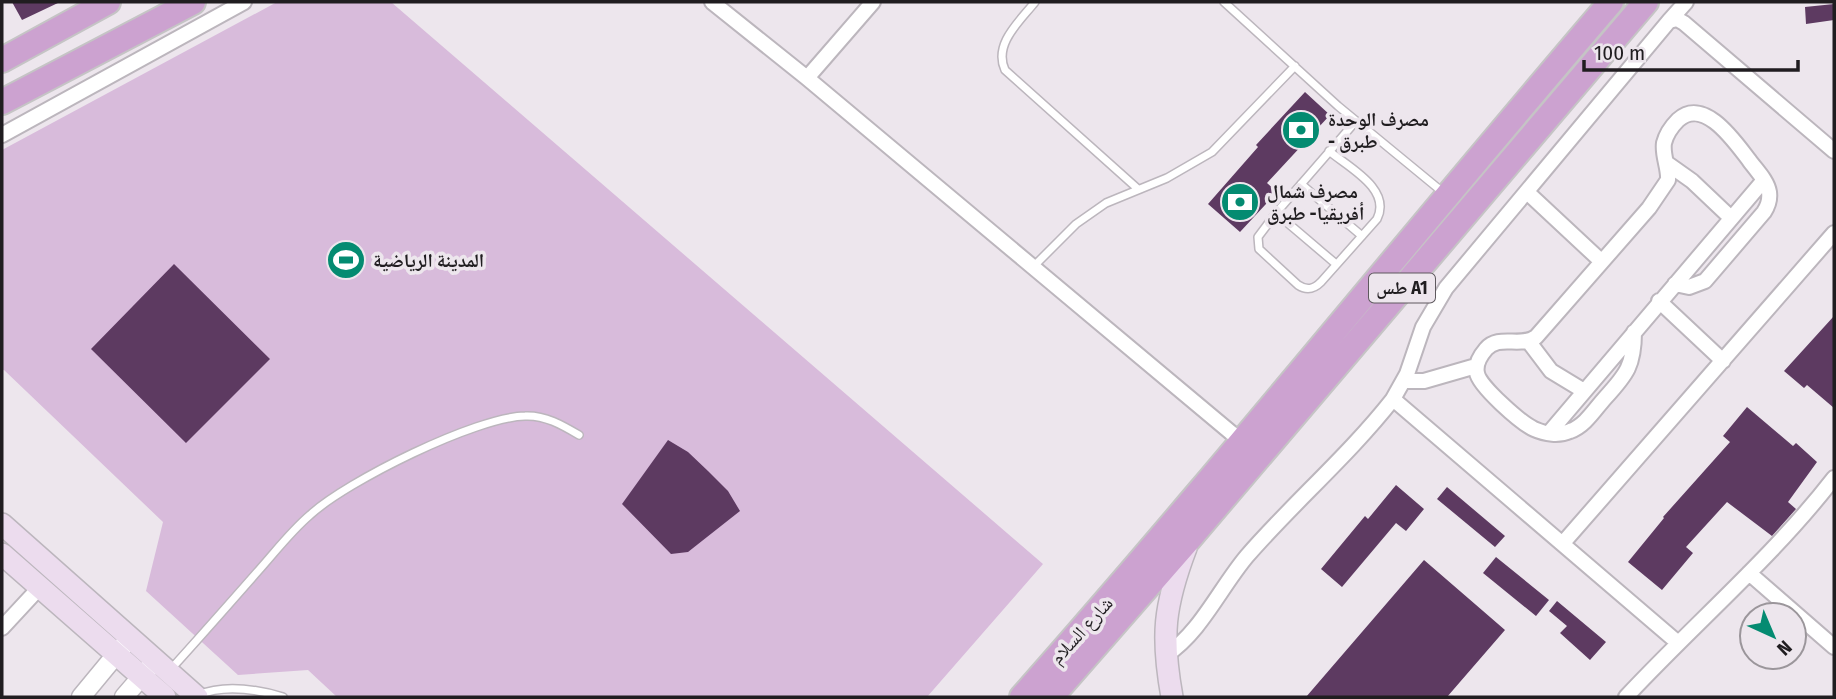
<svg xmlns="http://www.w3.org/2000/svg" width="1836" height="699" font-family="'Fira Sans Condensed','Noto Naskh Arabic',sans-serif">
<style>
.green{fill:#d8bbdb}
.building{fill:#5d3a61}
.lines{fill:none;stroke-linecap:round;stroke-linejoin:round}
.service-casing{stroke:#bcb6bd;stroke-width:10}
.minor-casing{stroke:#bcb6bd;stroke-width:18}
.tertiary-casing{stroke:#bcb6bd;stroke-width:21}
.secondary-casing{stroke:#bcb6bd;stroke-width:24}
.trunk-casing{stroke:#c5c4c5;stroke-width:28}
.service{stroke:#fff;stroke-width:7}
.minor{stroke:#fff;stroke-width:14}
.tertiary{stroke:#fff;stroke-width:18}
.secondary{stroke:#ecdcee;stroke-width:21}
.trunk{stroke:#cca2d0;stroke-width:24}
.labels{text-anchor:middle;stroke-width:7;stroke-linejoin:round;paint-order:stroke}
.shield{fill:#ede6ed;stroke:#5e595e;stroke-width:2}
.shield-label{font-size:18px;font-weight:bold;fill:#201d20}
.poi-label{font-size:19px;font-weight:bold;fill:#201d20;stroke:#ede6ed;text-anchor:start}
.street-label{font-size:19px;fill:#201d20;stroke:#ede6ed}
</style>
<rect width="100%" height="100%" fill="#ede6ed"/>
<path class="green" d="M277,2H391L1043,564L927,697H337L308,670L238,675L146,591L163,522L4,370H2V150Z"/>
<path class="building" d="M12,2H60L22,20Z
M1834,4V20L1806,24L1805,7Z
M1305,92L1330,115L1267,183L1277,192L1240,232L1208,204L1258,147L1256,145Z
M174,264L270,359L186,443L91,349Z
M1834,316V408L1807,385L1804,388L1784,371Z
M1747,407L1793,446L1796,443L1817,462L1788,502L1796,509L1772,536L1727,502L1686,547L1693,553L1662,590L1628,562L1664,518L1663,517L1730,442L1723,436Z
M668,440L688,452L708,471L728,491L740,511L688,552L671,554L622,504Z
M1396,485L1424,509L1406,531L1396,523L1342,587L1321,569L1365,516L1368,519Z
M1447,487L1505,536L1495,547L1437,499Z
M1496,557L1549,600L1536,616L1483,573Z
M1424,560L1505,630L1447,697H1306Z
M1557,601L1606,642L1590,660L1560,633L1567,626L1549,611Z"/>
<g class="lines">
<defs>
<path id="service" d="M1035,2C1020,21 993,44 1005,70L1138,189
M1224,2L1338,106L1445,194
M1329,151C1348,167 1392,189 1377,219L1321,282C1314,289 1307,291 1298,285L1259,249L1258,237L1276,213L1356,121
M1301,184L1362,236
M1276,213L1336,264
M1033,267L1076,224L1106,203L1167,178L1212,152L1295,66
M171,669C201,636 230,603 259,570C276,551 291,531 310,515C347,481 476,417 525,416C545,415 562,425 579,435
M198,695C224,684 256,689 283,697"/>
<path id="minor" d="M712,2L807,78L1241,441
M1669,21L1686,2
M807,78L873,2
M2,135L244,2
M1668,164L1692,181L1730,217
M1527,192L1601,261
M1659,301L1723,361
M1634,332C1634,365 1627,374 1605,398C1595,409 1585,426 1570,431C1559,436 1545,434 1534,429C1521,423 1479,386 1477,373C1475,364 1480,356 1486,349C1499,334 1520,348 1536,337L1649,208L1668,180C1669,168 1662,155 1664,143C1666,135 1672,126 1678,120C1704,96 1735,142 1749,160C1756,170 1767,180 1769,192C1770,199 1768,206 1764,212L1705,281L1689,287L1675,284
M1529,342L1551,371L1584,391
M1404,381H1424L1476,366
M1393,399L1677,642
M1549,433L1764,180
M1563,543L1834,233
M1749,573L1834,647
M2,628L40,587
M1166,655C1201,632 1220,588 1247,556C1294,502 1349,455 1393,399L1407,374L1423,327L1446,288L1669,21L1677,19L1684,23L1834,151
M1626,697C1695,623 1772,558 1834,478"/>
<path id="tertiary" d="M81,697L124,645
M124,697L149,668"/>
<path id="secondary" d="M2,524L197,697
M2,554L165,697
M1172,697C1161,636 1164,606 1186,548"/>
<path id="trunk" d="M2,60L108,2
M2,102L193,2
M1022,697C1223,470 1413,233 1611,2
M1051,697L1189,539L1646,2"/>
</defs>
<use href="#service" class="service-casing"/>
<use href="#minor" class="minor-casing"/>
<use href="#tertiary" class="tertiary-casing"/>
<use href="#secondary" class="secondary-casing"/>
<use href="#trunk" class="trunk-casing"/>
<use href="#service" class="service"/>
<use href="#minor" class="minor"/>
<use href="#tertiary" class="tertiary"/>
<use href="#secondary" class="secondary"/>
<use href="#trunk" class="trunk"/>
</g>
<defs>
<symbol id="bank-disc" viewBox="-11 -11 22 22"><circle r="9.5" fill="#048b71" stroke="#ede6ed"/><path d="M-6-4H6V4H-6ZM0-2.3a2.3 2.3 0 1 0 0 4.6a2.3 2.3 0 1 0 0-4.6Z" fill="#fff"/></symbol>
<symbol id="stadium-disc" viewBox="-11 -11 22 22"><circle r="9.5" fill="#048b71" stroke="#ede6ed"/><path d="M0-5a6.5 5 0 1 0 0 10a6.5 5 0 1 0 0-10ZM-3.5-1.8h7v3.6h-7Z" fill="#fff"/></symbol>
</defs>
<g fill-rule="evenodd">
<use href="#bank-disc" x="1279" y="108" width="44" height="44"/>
<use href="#bank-disc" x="1218" y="180" width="44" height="44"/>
<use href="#stadium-disc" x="324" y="238" width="44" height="44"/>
</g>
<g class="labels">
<rect class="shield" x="1369" y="273.5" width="66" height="29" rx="5"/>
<g class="shield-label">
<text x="1402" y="294">طس A1</text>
</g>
<g class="poi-label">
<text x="1328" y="126">مصرف الوحدة<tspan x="1328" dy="22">- طبرق</tspan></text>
<text x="1267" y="198">مصرف شمال<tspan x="1267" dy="22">أفريقيا- طبرق</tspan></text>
<text x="373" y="267">المدينة الرياضية</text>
</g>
<g class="street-label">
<text transform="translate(1081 630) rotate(-48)" y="7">شارع السلام</text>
</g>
</g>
<rect width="1836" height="699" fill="none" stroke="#201d20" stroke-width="7"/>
<g transform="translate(1773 636) rotate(136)"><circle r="33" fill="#ede6ed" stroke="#9b969b" stroke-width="2"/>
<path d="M0-5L12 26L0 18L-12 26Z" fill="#048b71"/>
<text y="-10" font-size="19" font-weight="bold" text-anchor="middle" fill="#201d20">N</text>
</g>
<path d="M1584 60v10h214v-10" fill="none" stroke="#201d20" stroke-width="3.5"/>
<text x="1594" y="60" font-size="21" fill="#201d20" stroke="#ede6ed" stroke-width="5" paint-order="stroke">100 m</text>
</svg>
